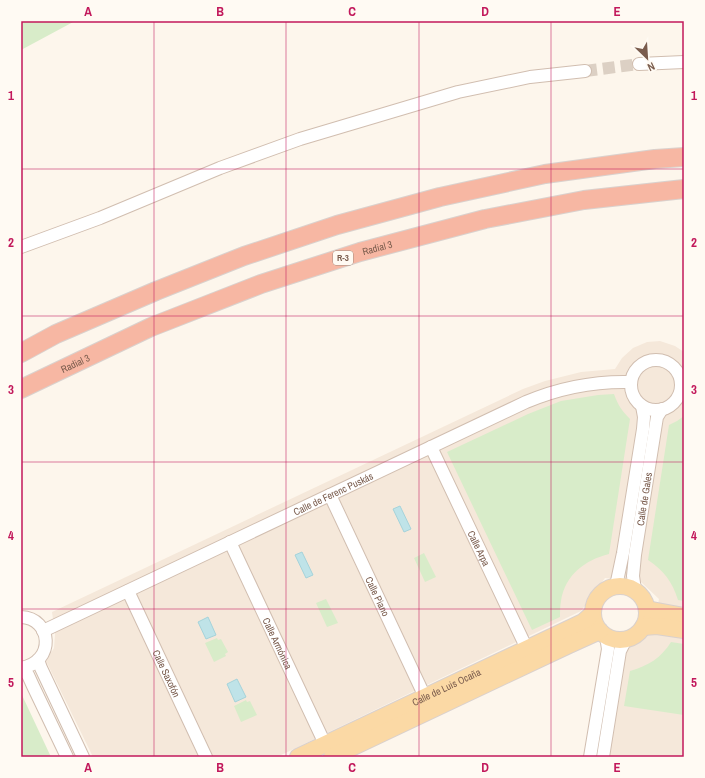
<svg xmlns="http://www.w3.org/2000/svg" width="705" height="778" font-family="'Archivo Narrow',sans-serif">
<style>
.residential{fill:#f5e8da}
.green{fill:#d8ecc9}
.water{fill:#bfe3e8;stroke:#a5d3da}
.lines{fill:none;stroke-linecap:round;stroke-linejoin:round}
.minor-tunnel{stroke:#dcd0c4;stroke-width:12;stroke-dasharray:12 6;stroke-linecap:butt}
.minor-casing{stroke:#d1beb0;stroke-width:14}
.major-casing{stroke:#dad1cd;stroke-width:18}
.highway-casing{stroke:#dad1cd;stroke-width:20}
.minor{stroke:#fff;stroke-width:12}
.major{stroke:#fbd9a5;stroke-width:16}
.highway{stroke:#f7b7a3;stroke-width:18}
.grid{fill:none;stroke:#c2185b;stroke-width:1;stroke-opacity:0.55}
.labels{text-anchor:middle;stroke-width:4;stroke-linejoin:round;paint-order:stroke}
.shield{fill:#fffaf3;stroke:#a28b7f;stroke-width:1}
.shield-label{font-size:9px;font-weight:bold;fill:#7a5c4d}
.street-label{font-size:10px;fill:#7a5c4d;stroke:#fffaf3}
.neatline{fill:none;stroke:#c2185b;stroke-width:1.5}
.grid-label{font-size:13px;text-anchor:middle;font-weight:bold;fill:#c2185b}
</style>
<rect width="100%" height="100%" fill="#fdf6ec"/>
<path class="residential" d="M660,341L675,346L684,352V757H609L625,650L653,631L659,599L641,582L605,578L581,611L277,757H93L46,661L54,648L55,634L52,612L523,389L545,381L581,372L615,369L622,358L633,348L647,342Z"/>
<path class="green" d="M21,21H75L21,50Z
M614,394C618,405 622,411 630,419L609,554C585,560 565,575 561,601C560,606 560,612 560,617L532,630L447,452L528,414L561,401L598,395Z
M684,416V601L678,600C672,581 664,571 648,560L669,425L677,421Z
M424,553L436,577L425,582L414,558Z
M326,599L338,623L327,627L316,603Z
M217,638L218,640L221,639L228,652L225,654L226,656L214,662L205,643Z
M671,642L684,644V715L624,706L630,671C648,666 661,658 671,642Z
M21,693L51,757H21Z
M246,700L247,702L250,701L257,715L241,722L234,706Z"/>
<path class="water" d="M400,506L411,529L404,532L393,509Z
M302,552L313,575L306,578L295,555Z
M208,617L216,635L206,639L198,622Z
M237,679L246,697L235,702L227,684Z"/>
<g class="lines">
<path class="minor-tunnel" d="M585,71L639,64"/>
<defs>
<g id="minor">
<path d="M639,64L684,62"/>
<path d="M21,247L100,218L220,168L300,139L458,92L530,77L585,71"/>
<circle cx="656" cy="385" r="25"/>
<path id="s1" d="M431,447L527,649"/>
<path id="s2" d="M330,495L425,697"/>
<path id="s3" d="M230,542L325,744"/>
<path d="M616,586L623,553L643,429L644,417L642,406"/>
<path id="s4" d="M635,590L633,576L635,555L657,417L662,409"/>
<path id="s5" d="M128,591L206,757"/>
<path d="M21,617C52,618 56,662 21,668"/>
<path id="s6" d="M43,631L526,402C559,388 595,381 631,382"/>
<path d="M38,660L41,668L83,757"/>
<path d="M21,668L28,675L33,686L67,757"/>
<path d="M590,757L608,649L606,636"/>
<path d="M603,757L620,651L626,639"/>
</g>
<g id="major">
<circle cx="620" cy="613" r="27"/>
<path d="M647,609L657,611L684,616"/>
<path d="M643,627L657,626L684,630"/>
<path id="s7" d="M298,757L583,622L592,614"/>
<path d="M332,757L569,645L600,631"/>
</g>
<g id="highway">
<path d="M21,353L56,334L156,291L244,256L337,225L440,197L545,174L655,159L684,157"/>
<path id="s8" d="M21,389L151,327L261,284L360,252L485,219L584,200L684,189"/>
</g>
</defs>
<use href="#minor" class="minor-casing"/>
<use href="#major" class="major-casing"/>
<use href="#highway" class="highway-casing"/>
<use href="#minor" class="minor"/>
<use href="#major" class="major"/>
<use href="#highway" class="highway"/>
</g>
<path class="grid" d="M154,21V757M286,21V757M419,21V757M551,21V757M21,169H684M21,316H684M21,462H684M21,609H684"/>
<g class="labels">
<rect class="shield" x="333" y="251" width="20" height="14" rx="3"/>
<g class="shield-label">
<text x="343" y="261">R-3</text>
</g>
<g class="street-label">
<text dy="4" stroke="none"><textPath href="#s8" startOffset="384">Radial 3</textPath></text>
<text dy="4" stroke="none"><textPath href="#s8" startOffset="60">Radial 3</textPath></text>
<text dy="4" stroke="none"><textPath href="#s6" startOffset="321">Calle de Ferenc Puskás</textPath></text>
<text dy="4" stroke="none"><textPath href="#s4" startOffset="92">Calle de Gales</textPath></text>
<text dy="4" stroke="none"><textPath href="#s1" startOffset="112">Calle Arpa</textPath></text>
<text dy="4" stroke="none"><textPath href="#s2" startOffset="112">Calle Piano</textPath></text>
<text dy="4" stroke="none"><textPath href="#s3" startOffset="112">Calle Armónica</textPath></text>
<text dy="4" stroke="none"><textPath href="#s5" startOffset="91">Calle Saxofón</textPath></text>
<text dy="4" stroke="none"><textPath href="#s7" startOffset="164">Calle de Luis Ocaña</textPath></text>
</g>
</g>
<rect width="705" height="778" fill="none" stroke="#fffaf3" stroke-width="44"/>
<g transform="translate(647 58) rotate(155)" stroke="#fffaf3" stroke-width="3" paint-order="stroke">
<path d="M0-3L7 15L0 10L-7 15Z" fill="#7a5c4d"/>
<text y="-6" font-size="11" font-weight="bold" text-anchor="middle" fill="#7a5c4d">N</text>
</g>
<rect x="22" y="22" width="661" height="734" class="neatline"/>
<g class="grid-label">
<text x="88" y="16">A</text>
<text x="220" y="16">B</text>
<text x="352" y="16">C</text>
<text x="485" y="16">D</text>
<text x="617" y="16">E</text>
<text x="11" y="100">1</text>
<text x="694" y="100">1</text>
<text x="11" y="247">2</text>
<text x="694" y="247">2</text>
<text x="11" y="394">3</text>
<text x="694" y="394">3</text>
<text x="11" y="540">4</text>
<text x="694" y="540">4</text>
<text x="11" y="687">5</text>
<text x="694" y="687">5</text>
<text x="88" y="772">A</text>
<text x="220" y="772">B</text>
<text x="352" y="772">C</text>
<text x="485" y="772">D</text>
<text x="617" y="772">E</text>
</g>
</svg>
